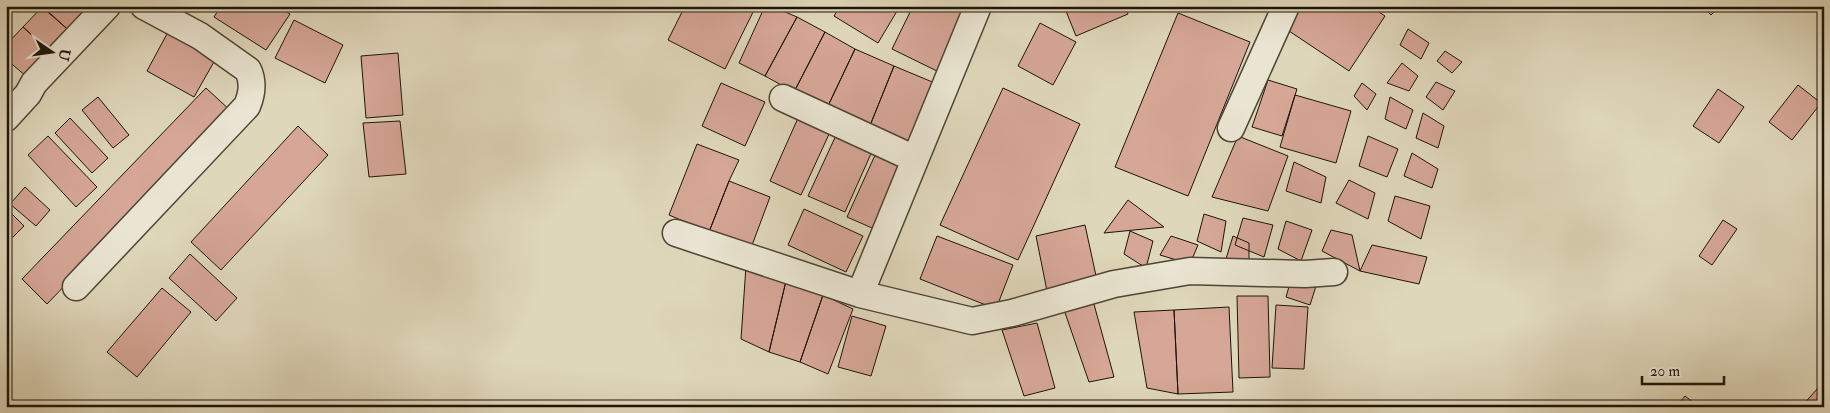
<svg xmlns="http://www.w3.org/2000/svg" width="1830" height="413" font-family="'IM FELL Double Pica',serif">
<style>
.building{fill:#d6a696;stroke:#1d140b}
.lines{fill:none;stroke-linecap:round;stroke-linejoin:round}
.minor-casing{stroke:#4e4537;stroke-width:29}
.minor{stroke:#eae5d2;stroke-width:26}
</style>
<rect width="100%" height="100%" fill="#dfd7ba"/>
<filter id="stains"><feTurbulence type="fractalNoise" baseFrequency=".004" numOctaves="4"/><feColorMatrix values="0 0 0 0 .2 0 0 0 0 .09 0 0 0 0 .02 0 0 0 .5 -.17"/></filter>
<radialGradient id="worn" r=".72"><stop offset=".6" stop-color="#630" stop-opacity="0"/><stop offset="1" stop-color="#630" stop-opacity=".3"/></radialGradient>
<path class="building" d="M42,6H93L74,35Z
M189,6H200L197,11Z
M221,6H278L290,14L266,50L214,17Z
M685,6H756L725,69L668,40Z
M765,6H771L797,17L765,76L739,63Z
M840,6H900L878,43L834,16Z
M913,6H956L968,12L939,72L892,49Z
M1064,6H1125L1128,14L1076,36Z
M1300,6H1370L1385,16L1349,71L1286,29Z
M1702,6H1720L1711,15Z
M42,7L74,35L55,56L23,27Z
M1178,13L1250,42L1188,196L1115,167Z
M797,17L825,32L794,92L765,76Z
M294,20L343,45L325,83L275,58Z
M1040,23L1076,42L1053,85L1018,66Z
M23,27L55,56L34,83L6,59V45Z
M1408,29L1429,43L1421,59L1400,45Z
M168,32L215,60L194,97L147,71Z
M825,32L855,49L827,108L794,92Z
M855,49L894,66L869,128L827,108Z
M1445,51L1462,62L1452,73L1437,61Z
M398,53L403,115L366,118L361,56Z
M1402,63L1418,76L1409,91L1387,83Z
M894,66L942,86L918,146L869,128Z
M1268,80L1297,89L1282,136L1252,127Z
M1436,82L1455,91L1443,110L1426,97Z
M721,83L765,102L745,146L702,126Z
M1362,83L1376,94L1367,110L1354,96Z
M1798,85L1821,103L1792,140L1769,122Z
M206,88L232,112L47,304L22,279Z
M1003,88L1080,124L1018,260L940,225Z
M1718,89L1744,107L1719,143L1693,126Z
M1295,95L1351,111L1336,163L1280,147Z
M98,97L129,135L113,148L82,110Z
M1390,97L1413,110L1406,129L1385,119Z
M1423,113L1444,126L1438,148L1416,138Z
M70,118L108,158L92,173L55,133Z
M798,118L830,132L801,195L770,181Z
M400,121L406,174L369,177L363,123Z
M298,126L328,155L221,270L191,242Z
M838,131L874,147L845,212L808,196Z
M48,136L97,187L76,207L28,155Z
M1238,136L1288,156L1268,211L1212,197Z
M1368,136L1398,149L1387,177L1359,166Z
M697,144L739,160L729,181L709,232L669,215Z
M876,153L909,167L879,231L847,217Z
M1412,153L1438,169L1432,188L1404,176Z
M1294,162L1326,177L1321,203L1286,191Z
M1349,180L1375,193L1368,219L1336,203Z
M729,181L770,197L751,248L709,232Z
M25,187L50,210L36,226L10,204Z
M1395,196L1430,206L1421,239L1388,221Z
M1128,200L1164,227L1104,233Z
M6,208L24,226L6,244Z
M804,209L863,236L846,272L788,245Z
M1204,214L1226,221L1221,252L1197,241Z
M1243,218L1273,225L1264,257L1235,245Z
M1723,220L1737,229L1712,265L1699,256Z
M1286,221L1312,230L1301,261L1278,249Z
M1085,225L1098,285L1048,296L1036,236Z
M1331,230L1352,235L1360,271L1322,251Z
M1130,231L1153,241L1146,268L1124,254Z
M937,236L1013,265L996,309L920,279Z
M1171,236L1198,245L1190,264L1160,255Z
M1233,236L1249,243V270L1225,262Z
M1372,245L1427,257L1419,284L1360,271Z
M190,254L237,298L216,321L169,278Z
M1824,263V274L1818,271Z
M746,266L786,281L769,352L741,339Z
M1292,276L1316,286L1310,305L1286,297Z
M786,281L823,295L800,362L769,352Z
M162,288L191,312L137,377L107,352Z
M823,295L853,309L828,374L800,362Z
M1237,296H1268L1270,377L1239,378Z
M1092,297L1114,377L1089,382L1063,307Z
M1276,305L1308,307L1304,369L1272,368Z
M1229,307L1233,392L1178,394L1174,310Z
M1174,310L1178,394L1147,388L1134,312Z
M852,316L886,326L871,376L838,367Z
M1037,323L1055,388L1024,396L1002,330Z
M1818,388L1824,393V407H1801Z
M1685,396L1699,407H1676Z"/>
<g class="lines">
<defs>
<path id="minor" d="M783,98L915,159
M6,118L28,94L34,83L107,6
M1231,128L1286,6
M676,233L860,294L978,6
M76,287L247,106C252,94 254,83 248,70L200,36L144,6
M860,294L972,321L1012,313L1114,284L1190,271L1305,274L1334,272"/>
</defs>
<use href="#minor" class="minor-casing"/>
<use href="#minor" class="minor"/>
</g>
<rect width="1830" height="413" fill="none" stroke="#dfd7ba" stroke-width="25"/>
<rect x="8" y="8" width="1815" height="398" fill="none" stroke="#1d140b" stroke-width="2.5"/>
<rect x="12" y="12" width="1805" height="388" fill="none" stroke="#1d140b"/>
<g transform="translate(52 52) rotate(103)" stroke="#eae5d2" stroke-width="4" paint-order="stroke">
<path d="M0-4L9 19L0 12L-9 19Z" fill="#1d140b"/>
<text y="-8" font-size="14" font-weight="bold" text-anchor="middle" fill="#1d140b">U</text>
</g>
<path d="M1642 376v8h82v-8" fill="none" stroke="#1d140b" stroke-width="2.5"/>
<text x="1650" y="376" font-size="15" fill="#1d140b" stroke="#eae5d2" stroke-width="4" paint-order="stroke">20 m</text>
<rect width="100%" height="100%" filter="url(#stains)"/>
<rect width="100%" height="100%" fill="url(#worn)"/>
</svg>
